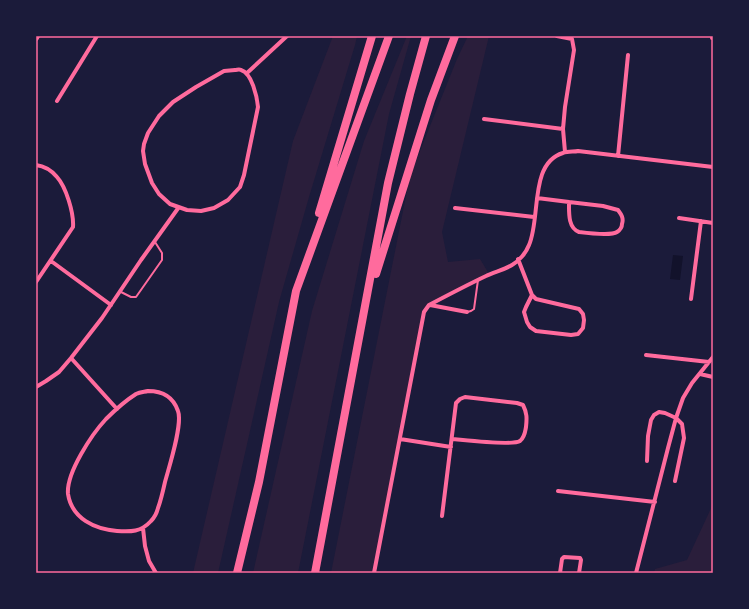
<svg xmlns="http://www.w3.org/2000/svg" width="749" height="609" font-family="Manrope,sans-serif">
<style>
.green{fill:#2a1e3b}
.water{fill:#12122b}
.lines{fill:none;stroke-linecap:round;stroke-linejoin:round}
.service{stroke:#ff6b9d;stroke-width:2}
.minor{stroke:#ff6b9d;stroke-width:4}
.secondary{stroke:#ff6b9d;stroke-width:6}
.motorway{stroke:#ff6b9d;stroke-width:8}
.neatline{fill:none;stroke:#ff6b9d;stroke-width:1.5}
</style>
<rect width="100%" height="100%" fill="#1b1b3a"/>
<path class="green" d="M333,36H357L355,45L309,197L279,302L218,573H193L293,141Z
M407,36H411L389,114L298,573H253L312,311L364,141Z
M468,36H489L442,232L448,262L480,259L489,274L426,309L373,573H331L410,176L457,59Z
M713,504V573H654L655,569L687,560Z"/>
<path class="water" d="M673,255L683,256L680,280L670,279Z"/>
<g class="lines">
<path class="service" d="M121,292L131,297H136L162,260V253L155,242
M467,312L471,311L474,309L478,280"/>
<path class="minor" d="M557,36L572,39L574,50L565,107L563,129L565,152
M712,38H713
M235,70C237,70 239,69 241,70C252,73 257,97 258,107L244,175L240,187L228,200L214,208L201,211L187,210L170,204L159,194L152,183L145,164L143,151L144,144L148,133L159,116L173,102L196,87L224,71Z
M247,73L287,36
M57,101L97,36
M484,119L563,129
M618,156L628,55
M36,165C44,166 52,171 57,177C66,187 74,213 73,227L36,282
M537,198L569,202
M569,202L603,206L618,210C621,214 624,218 622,224C622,227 620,230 617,232C611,236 587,233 579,232C568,228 569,213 569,202Z
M455,208L534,217
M679,218L713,223
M518,259L532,295
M51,261L111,305
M532,295L536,299L579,309L583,314L584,320L583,328L578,334L571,335L536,331L530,327L527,322L524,312L526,307Z
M691,299L701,221
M430,305L467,312
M646,355L709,362
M71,358L117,409
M700,374L713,377
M36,387L46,381L59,372L71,358L102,318L141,260L179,207
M148,391C162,391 173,396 178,411C183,424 169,467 165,482C163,491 161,500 158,508C157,512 154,518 151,521C141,532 131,532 117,531C95,529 72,519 68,494C66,473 92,434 106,419C115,410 125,401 136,394C140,392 144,392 148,391Z
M400,439L451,447
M647,461L648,436L651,420L654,415L659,412L665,413L676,418L682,424L684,438L675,481
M558,491L655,502
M442,516L456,403L460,399L465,397L517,403L523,405C527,413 527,418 526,427C525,432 525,437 520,441C512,446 464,440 452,439
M143,528L145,546L149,561L156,573
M374,573L424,312L429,305C448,295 467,285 486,276C494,272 504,270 512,265C519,261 526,253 529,245C541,218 529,163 563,153C568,151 574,152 578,151L713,167
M560,573L562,559L564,557L580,558L581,560L579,573
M636,573L668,448L676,418L683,398L692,383L713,357"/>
<path class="secondary" d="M36,38L37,36"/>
<path class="motorway" d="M319,213L372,36
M376,274L431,100L455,36
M237,573L259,482L296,291L389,36
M315,573L388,183L410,94L426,36"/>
</g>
<rect width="749" height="609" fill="none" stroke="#1b1b3a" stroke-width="74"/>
<rect x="37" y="37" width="675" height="535" class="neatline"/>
</svg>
